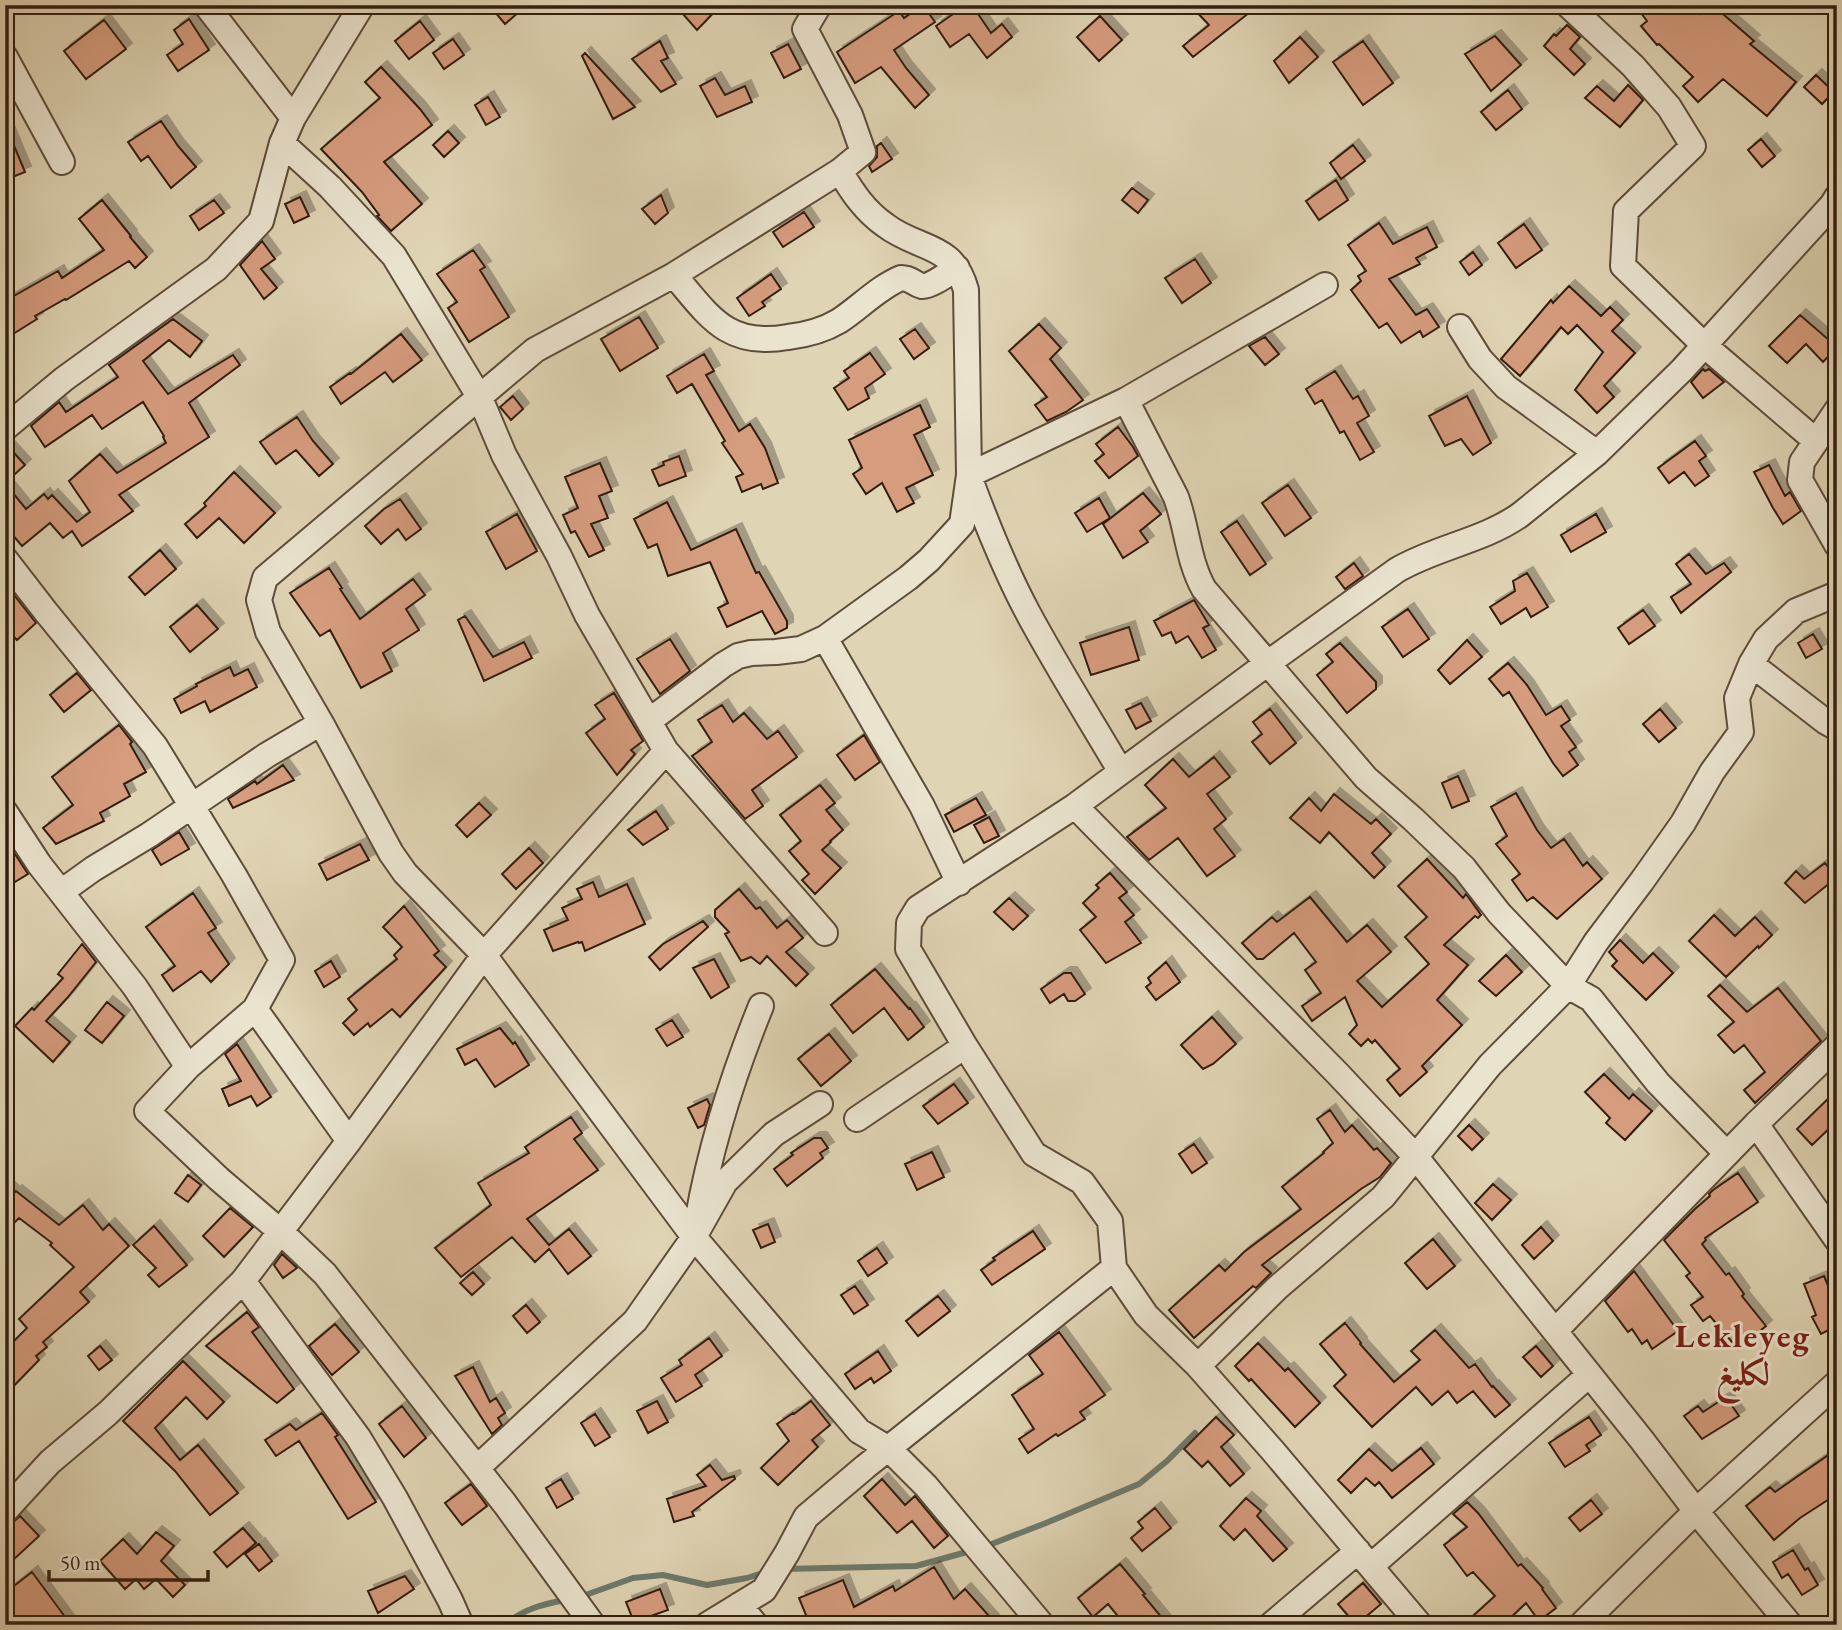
<svg xmlns="http://www.w3.org/2000/svg" width="1842" height="1630" font-family="'EB Garamond',Amiri,serif">
<style>
.lines{fill:none;stroke-linecap:round;stroke-linejoin:round}
.stream{stroke:#6d7a6c;stroke-width:6}
.building{fill:#d69c7e;stroke:#331e11;stroke-width:2;filter:url(#shadow)}
.minor-casing{stroke:#5e4c3a;stroke-width:28}
.minor{stroke:#eae3ce;stroke-width:24}
.labels{text-anchor:middle;stroke-width:6;stroke-linejoin:round;paint-order:stroke}
.district-label{font-size:33px;font-weight:bold;letter-spacing:2px;fill:#7a1f14;stroke:#eae3ce}
</style>
<defs>
<filter id="shadow"><feDropShadow dx="6" dy="-6" stdDeviation="0" flood-color="#0004"/></filter>
</defs>
<rect width="100%" height="100%" fill="#dfd4b4"/>
<filter id="stains"><feTurbulence type="fractalNoise" baseFrequency=".00286" numOctaves="4"/><feColorMatrix values="0 0 0 0 .2 0 0 0 0 .09 0 0 0 0 .02 0 0 0 .5 -.17"/></filter>
<radialGradient id="worn" r=".72"><stop offset=".6" stop-color="#630" stop-opacity="0"/><stop offset="1" stop-color="#630" stop-opacity=".3"/></radialGradient>
<g class="lines">
<path class="stream" d="M984,1547L1046,1523L1139,1484L1167,1461L1195,1433
M784,1569L916,1566L974,1550
M580,1597L633,1578L663,1575L707,1585L747,1578L766,1572
M505,1625C523,1609 543,1604 566,1600"/>
</g>
<path class="building" d="M489,5H527L505,24Z
M675,5H721L697,30Z
M923,5L935,22L894,50L906,68L929,95L915,108L881,67L855,83L837,52L899,11L904,18Z
M966,5H972L991,33L1002,24L1012,37L987,58L969,34L950,47L936,26Z
M1190,5H1259L1193,57L1183,46L1209,25Z
M1635,5H1691L1700,14L1707,5H1730L1723,14L1754,41L1750,44L1796,82L1767,116L1723,79L1698,102L1683,86L1693,77L1659,44L1657,45L1641,26L1647,21Z
M1100,16L1122,40L1099,61L1077,37Z
M189,19L209,50L178,71L167,55L183,44L174,30Z
M104,20L126,49L86,79L64,51Z
M420,21L434,40L409,59L395,41Z
M1567,25L1580,37L1570,49L1585,64L1574,75L1544,46L1554,34L1556,36Z
M1495,36L1521,65L1491,91L1465,54Z
M1300,37L1318,57L1289,83L1274,61Z
M453,39L464,55L444,69L433,53Z
M660,41L668,58L661,61L676,84L661,92L632,59Z
M1363,41L1393,83L1363,105L1333,62Z
M788,44L801,69L784,78L771,53Z
M585,53L635,107L613,119L582,56Z
M381,67L420,109L432,125L384,162L422,204L391,231L377,216L379,215L362,192L321,149L380,98L365,82Z
M1816,75L1834,92L1822,104L1804,87Z
M715,78L725,95L745,86L752,102L717,117L700,86Z
M1628,85L1643,100L1620,127L1585,98L1597,86L1614,101Z
M1508,90L1522,109L1496,130L1481,112Z
M488,97L500,117L486,125L475,105Z
M161,121L178,146L196,167L171,188L148,156L141,161L128,142Z
M5,124L25,172L5,180Z
M448,131L459,143L444,157L433,145Z
M1761,139L1775,156L1762,167L1748,150Z
M881,143L892,159L872,172L869,166L877,157V146Z
M1353,145L1365,161L1341,179L1330,163Z
M1336,180L1348,200L1319,220L1306,201Z
M1132,188L1148,200L1138,213L1122,200Z
M661,195L668,213L655,224L642,209Z
M300,197L309,216L294,223L285,204Z
M102,200L131,236L130,237L147,257L135,268L129,261L66,300L65,299L35,316L37,319L5,339V301L58,271L62,278L104,250L79,219Z
M214,200L224,213L199,230L190,216Z
M804,212L814,227L783,247L773,232Z
M1379,223L1393,244L1427,227L1437,247L1416,258L1420,264L1389,279L1416,315L1427,309L1439,327L1423,337L1420,331L1401,343L1387,323L1379,328L1351,290L1361,281L1358,276L1366,271L1348,245Z
M1524,224L1542,250L1516,268L1498,243Z
M262,241L275,259L261,269L277,288L264,299L240,265Z
M473,250L485,267L480,270L509,317L469,342L448,308L457,302L437,274Z
M1473,252L1482,265L1469,275L1460,262Z
M1195,259L1211,283L1182,303L1165,278Z
M771,274L781,289L762,302L765,306L749,316L737,298Z
M1569,286L1601,316L1610,307L1623,320L1612,331L1635,353L1604,386L1614,397L1597,413L1575,390L1603,352L1577,325L1568,334L1561,327L1520,376L1501,359L1551,300L1553,303Z
M1800,315L1837,347L1823,362L1806,344L1787,363L1769,346Z
M639,317L658,348L620,371L601,339Z
M173,319L202,341L190,357L169,340L143,361L168,394L233,355L240,365L189,403L209,437L119,495L133,511L82,546L72,531L63,538L50,523L22,546L5,526V483L26,509L44,494L48,499L52,495L77,522L90,512L69,481L100,454L117,473L166,443L163,437L164,436L143,402L102,429L92,415L45,447L31,426L59,402L66,412L118,377L109,365Z
M1039,324L1061,348L1050,359L1083,400L1066,412L1047,421L1035,405L1047,397L1009,351Z
M915,329L929,348L914,359L900,339Z
M401,334L422,360L393,382L385,372L341,404L330,387L350,373L351,374Z
M1265,337L1279,354L1265,365L1249,346Z
M870,353L885,374L865,388L869,398L848,410L834,388L849,378L844,371Z
M704,354L714,371L706,375L739,431L750,424L765,448L778,483L763,489L761,484L742,492L736,477L743,474L722,443L725,441L692,384L677,393L667,376Z
M1703,369L1705,371L1709,369L1724,382L1703,398L1691,382Z
M1335,371L1353,399L1358,396L1369,416L1357,423L1374,452L1360,460L1344,431L1340,433L1322,400L1315,404L1306,389Z
M513,396L523,409L511,420L500,407Z
M1467,396L1491,443L1473,455L1461,439L1445,446L1429,416Z
M920,405L930,427L914,435L933,475L906,488L914,503L897,512L882,483L866,494L853,474L862,468L849,440Z
M297,417L313,441L333,464L319,476L296,450L276,464L260,442Z
M1118,427L1133,447L1138,456L1109,478L1095,461L1104,454L1096,444Z
M1695,441L1706,456L1699,461L1709,476L1695,486L1684,472L1669,483L1658,468Z
M5,443L25,465L5,483Z
M679,456L686,476L659,486L652,470L664,465L663,462Z
M600,463L612,491L599,496L608,518L591,524L604,550L589,557L575,531L571,533L563,515L578,508L565,477Z
M1769,465L1785,496L1790,492L1801,511L1783,524L1773,508L1754,472Z
M234,472L275,513L244,543L219,518L197,538L185,524L206,506L204,503Z
M1288,485L1311,518L1285,536L1262,503Z
M1143,493L1161,514L1140,531L1148,542L1123,558L1103,524Z
M1099,498L1110,518L1087,532L1075,513Z
M400,499L421,529L406,540L398,529L381,544L365,526L384,509Z
M667,502L691,550L736,529L756,573L759,572L787,621V628L775,634L762,611L727,627L718,608L728,603L710,562L668,576L657,544L648,548L634,519Z
M517,514L537,551L506,569L486,532Z
M1596,514L1606,532L1571,552L1561,535Z
M1237,521L1266,564L1250,575L1221,532Z
M160,550L176,569L145,595L129,577Z
M1689,554L1706,574L1724,563L1731,572L1681,613L1671,597L1691,584L1676,564Z
M1354,563L1363,576L1345,589L1336,577Z
M329,568L342,588L340,589L360,619L413,579L425,595L406,609L419,630L383,653L392,671L361,688L330,630L320,636L290,593Z
M1527,573L1548,607L1531,617L1526,608L1501,624L1490,607L1515,591L1513,581Z
M14,595L36,623L17,640L5,628V603Z
M1194,600L1209,625L1203,628L1216,650L1202,658L1188,636L1176,643L1171,632L1162,636L1154,621Z
M197,605L218,629L190,652L170,627Z
M1408,609L1429,639L1403,657L1382,627Z
M1643,610L1655,626L1629,644L1618,628Z
M465,616L493,657L524,642L532,658L484,681L458,620Z
M1129,627L1139,660L1091,675L1080,643Z
M1813,634L1822,649L1806,658L1798,643Z
M670,639L690,671L660,694L637,659Z
M1467,640L1482,657L1450,684L1438,670Z
M1340,643L1376,682V689L1347,713L1317,675L1333,662L1326,654Z
M1508,663L1527,685L1546,715L1561,706L1570,720L1561,726L1576,747L1569,752L1578,765L1563,776L1553,763L1509,692L1503,696L1489,679Z
M230,667L234,676L248,669L257,687L210,712L205,701L181,713L174,699L197,686L196,684Z
M77,673L91,690L64,712L50,695Z
M614,693L643,741L631,750L635,754L617,775L586,733L605,719L595,705Z
M1141,703L1151,721L1136,729L1126,710Z
M722,705L733,722L744,713L767,739L778,731L797,757L752,790L763,806L745,819L692,756L712,742L698,720Z
M1270,709L1296,743L1270,764L1252,742L1262,734L1253,722Z
M1660,709L1676,728L1659,742L1643,724Z
M119,725L132,742L130,744L146,772L124,784L130,796L100,813L104,821L56,844L43,828L73,805L52,777Z
M864,735L880,762L855,780L837,755Z
M1214,757L1230,777L1207,794L1226,819L1214,829L1235,856L1207,876L1178,838L1149,860L1127,837L1166,808L1145,785L1173,759L1189,777Z
M283,765L294,780L233,808L228,799L255,781L257,784Z
M1458,776L1469,801L1452,808L1442,783Z
M820,785L835,803L826,810L843,830L830,841L831,842L822,850L841,868L815,894L802,880L809,874L789,851L801,841L780,815Z
M1516,793L1537,830L1551,848L1564,839L1583,866L1587,862L1602,879L1557,919L1533,897L1527,901L1512,880L1520,874L1496,844L1507,836L1491,807Z
M1334,794L1371,824L1376,819L1391,834L1372,853L1385,867L1374,878L1329,832L1320,843L1290,818L1309,798L1321,811Z
M976,798L986,815L954,832L945,815Z
M479,803L491,815L467,837L456,825Z
M656,811L668,829L643,845L628,830Z
M989,817L999,836L984,843L974,825Z
M179,832L189,849L161,865L152,850Z
M360,844L369,860L327,880L319,864Z
M529,848L543,863L516,889L502,874Z
M15,854L28,874L5,888V860Z
M1427,859L1463,898L1466,894L1481,915L1478,918L1475,916L1444,945L1468,965L1437,1000L1462,1025L1422,1066L1427,1072L1400,1096L1387,1080L1400,1069L1375,1040L1372,1043L1368,1039L1361,1046L1349,1034L1357,1025L1345,997L1312,1021L1302,1006L1321,993L1305,970L1316,962L1294,933L1263,959H1257L1242,943L1272,917L1277,922L1310,897L1347,942L1367,925L1391,952L1357,981L1382,1007L1429,964L1405,937L1427,917L1398,886Z
M1825,863L1836,878L1805,903L1785,883L1796,871L1804,879Z
M1110,873L1127,892L1119,898L1134,915L1125,922L1141,943L1106,963L1080,930L1096,917L1083,903L1099,888L1096,885Z
M593,882L599,897L627,884L645,924L585,951L582,942L579,943L578,942L553,951L544,930L568,920L562,908L582,899L577,889Z
M739,889L756,909L760,907L777,928L787,920L803,938L786,952L808,974L796,986L767,956L760,964L751,957L741,961L725,934L729,932L715,917V910Z
M193,893L216,928L208,933L229,964L211,982L201,971L173,991L162,975L175,966L146,927Z
M1009,898L1028,916L1013,930L994,912Z
M404,906L439,951L434,955L446,967L400,1017L392,1009L370,1027L368,1023L354,1035L343,1023L357,1010L348,999L397,959L394,955L402,947L383,927Z
M1714,915L1735,936L1755,917L1772,935L1759,948L1758,946L1726,977L1689,941Z
M703,921L708,927L660,970L649,957L663,944Z
M1620,940L1643,963L1653,953L1673,973L1646,1000L1612,966L1617,961L1609,952Z
M82,944L96,962L68,997L46,1021L70,1042L53,1062L15,1026L32,1008L34,1010L63,978L58,974Z
M1506,955L1522,972L1496,996L1479,981Z
M714,959L729,987L711,998L693,968Z
M331,961L340,977L324,987L315,971Z
M1166,962L1180,982L1156,1000L1146,987L1151,983L1148,978Z
M875,969L909,1009L910,1008L924,1027L908,1040L884,1008L853,1033L831,1005Z
M1064,973H1071L1085,994L1075,1001H1068L1064,994L1050,1003L1041,989Z
M1720,985L1747,1012L1778,988L1821,1041L1755,1103L1744,1090L1765,1072L1744,1045L1734,1053L1718,1035L1734,1022L1708,996Z
M107,1002L124,1016L102,1043L85,1030Z
M1212,1017L1236,1044L1213,1064L1203,1069L1181,1045Z
M672,1020L683,1037L667,1046L656,1029Z
M500,1028L513,1044L515,1042L529,1065L495,1087L476,1059L465,1065L457,1049Z
M829,1034L851,1061L821,1086L798,1059Z
M237,1044L271,1097L257,1106L251,1096L229,1106L222,1089L241,1081L225,1054Z
M1604,1074L1629,1099L1633,1094L1652,1111L1625,1140L1606,1123L1610,1118L1585,1092Z
M954,1084L968,1103L938,1124L923,1106Z
M1837,1090V1121L1812,1145L1797,1129Z
M707,1099L710,1105L704,1125L698,1128L688,1108Z
M1330,1110L1345,1132L1352,1125L1374,1150L1377,1148L1391,1163L1380,1177L1361,1189L1262,1265L1271,1273L1256,1288L1253,1286L1194,1338L1169,1310L1219,1265L1225,1271L1244,1252L1301,1209L1282,1187L1324,1153L1323,1152L1333,1143L1317,1119Z
M571,1117L582,1133L574,1139L598,1170L527,1219L549,1245L569,1229L591,1256L568,1274L549,1249L535,1262L512,1237L461,1277L435,1248L491,1205L478,1183L529,1153L525,1147Z
M1469,1125L1483,1139L1472,1150L1458,1136Z
M814,1138H821L828,1148L820,1153L823,1158L787,1186L774,1169L793,1155L791,1153Z
M1194,1144L1207,1163L1192,1173L1179,1154Z
M932,1152L944,1177L917,1190L905,1164Z
M1738,1173L1758,1202L1705,1238L1706,1240L1702,1244L1726,1275L1729,1273L1744,1294L1742,1296L1766,1326L1738,1349L1710,1316L1703,1321L1691,1305L1703,1297L1686,1276L1690,1273L1664,1240L1695,1209L1710,1196L1709,1194L1713,1190Z
M188,1175L201,1185L188,1202L175,1193Z
M5,1184L14,1193L16,1191L59,1225L83,1205L103,1230L109,1224L129,1246L80,1292L89,1302L43,1342L47,1347L36,1356L39,1360L5,1395V1350L27,1328L19,1319L74,1267L50,1245L52,1243L19,1218L5,1232Z
M1493,1184L1511,1200L1492,1220L1475,1203Z
M230,1208L253,1227L224,1257L203,1236Z
M768,1224L775,1242L761,1248L753,1230Z
M154,1226L187,1265L159,1287L148,1275L156,1268L133,1245Z
M1541,1227L1553,1241L1534,1259L1522,1245Z
M1033,1231L1045,1249L992,1285L981,1270L995,1260L993,1258Z
M1433,1239L1455,1266L1427,1289L1405,1263Z
M877,1248L887,1263L868,1276L858,1261Z
M282,1254L297,1268L283,1278L274,1265Z
M1634,1271L1678,1331L1652,1349L1647,1340L1642,1344L1632,1329L1628,1332L1605,1301Z
M473,1272L484,1284L472,1295L460,1283Z
M1824,1276L1837,1307V1326L1821,1334L1812,1317L1816,1315L1804,1284Z
M855,1286L868,1305L854,1314L841,1295Z
M938,1296L950,1311L918,1336L906,1321Z
M526,1305L540,1322L527,1333L513,1316Z
M247,1312L259,1327L252,1332L294,1389L277,1403L206,1346Z
M1345,1323L1361,1343L1360,1344L1394,1382L1420,1360L1411,1351L1435,1330L1469,1368L1475,1364L1492,1387L1493,1386L1510,1405L1495,1417L1473,1391L1457,1403L1448,1391L1432,1405L1416,1387L1372,1427L1334,1386L1346,1375L1320,1344Z
M335,1324L359,1352L332,1375L309,1346Z
M1059,1332L1105,1395L1080,1412L1085,1419L1058,1436L1056,1434L1028,1453L1019,1439L1034,1429L1012,1395L1043,1374L1029,1355Z
M709,1338L722,1356L695,1375L702,1386L676,1402L661,1378L682,1365L679,1360Z
M1258,1343L1285,1371L1288,1368L1320,1403L1295,1427L1251,1379L1249,1381L1235,1366Z
M100,1346L112,1360L99,1370L88,1356Z
M1536,1346L1553,1366L1541,1377L1523,1357Z
M878,1351L891,1371L874,1383L871,1378L855,1389L845,1374Z
M183,1361L224,1402L207,1419L186,1397L155,1428L180,1460L198,1445L238,1493L210,1515L175,1471L123,1421Z
M473,1367L490,1402L496,1398L505,1413L498,1418L502,1425L492,1434L455,1376Z
M1726,1397L1739,1416L1702,1439L1684,1416L1698,1406L1703,1412Z
M657,1401L668,1422L648,1433L637,1411Z
M811,1401L830,1425L812,1440L818,1447L778,1485L761,1468L789,1441L777,1424L793,1413L794,1414Z
M402,1406L426,1438L404,1457L379,1424Z
M322,1413L338,1435L335,1437L376,1502L348,1519L299,1441L276,1456L265,1440L290,1424L296,1430Z
M595,1414L610,1437L595,1446L581,1423Z
M1216,1417L1234,1435L1221,1447L1244,1474L1230,1486L1208,1461L1202,1467L1184,1449Z
M1589,1417L1601,1435L1586,1445L1590,1451L1565,1467L1549,1443Z
M1421,1448L1434,1464L1392,1498L1379,1482L1375,1486L1366,1478L1351,1493L1338,1480L1369,1449L1392,1471Z
M1837,1449V1494L1800,1518L1774,1540L1746,1506L1770,1487L1775,1492Z
M710,1465L722,1480L734,1476L735,1479L692,1512L694,1516L674,1522L667,1499L706,1486L697,1475Z
M561,1479L573,1499L557,1508L546,1488Z
M882,1479L905,1505L915,1496L948,1536L934,1548L912,1521L897,1533L864,1496Z
M471,1484L487,1506L462,1525L445,1503Z
M1246,1498L1261,1511L1257,1516L1287,1549L1273,1561L1245,1529L1234,1540L1220,1526Z
M1591,1500L1602,1514L1580,1531L1569,1518Z
M1467,1502L1478,1513L1518,1566L1521,1564L1543,1588L1542,1589L1556,1608L1539,1621L1526,1603L1503,1625H1463L1495,1596L1473,1572L1467,1576L1444,1545L1467,1527L1453,1514Z
M1155,1508L1171,1528L1142,1551L1131,1538L1143,1528L1138,1522Z
M20,1516L39,1536L13,1560L5,1551V1525H10Z
M243,1528L256,1543L227,1567L214,1552Z
M156,1532L174,1546L161,1561L185,1585L173,1597L156,1579L144,1589L136,1579L125,1589L100,1561L123,1539L137,1554Z
M259,1544L272,1561L259,1571L245,1554Z
M1793,1550L1805,1570L1808,1568L1818,1585L1802,1595L1788,1574L1782,1578L1773,1562Z
M1120,1564L1145,1594L1143,1595L1168,1625H1125L1108,1604L1093,1617L1078,1598Z
M934,1567L954,1599L965,1589L997,1625H810L799,1598L843,1580L854,1607L893,1586L895,1591Z
M32,1572L71,1625H52L46,1618L36,1625H16L5,1610V1593Z
M405,1576L414,1589L378,1613L368,1591Z
M1363,1583L1381,1604L1356,1625L1338,1604Z
M660,1589L668,1610L634,1622L626,1602Z"/>
<g class="lines">
<defs>
<path id="minor" d="M206,5L293,118
M819,5L805,29L850,115L863,152L840,171L674,275L535,350L265,578L259,600L268,632L321,723L391,853L405,873L484,955L694,1237L859,1431L889,1449L926,1486L1042,1625
M1568,5L1633,66L1669,107L1693,146L1626,211L1623,266L1704,345L1816,441
M5,57L62,162
M282,143L330,187L394,256L480,398L504,455L559,556L587,615L666,751L825,933
M674,275C709,316 727,348 788,337C805,335 824,330 839,321C859,308 879,287 901,278C912,278 913,284 922,286C930,287 949,273 957,268
M1460,327L1480,359L1506,387L1597,453
M1126,400L1176,497C1187,527 1188,561 1204,589L1366,778L1413,819L1464,868L1499,913L1568,986L1591,999L1658,1083L1727,1154
M1837,410L1802,462L1800,480L1837,545
M5,428L64,379L216,269L261,221L282,143L293,118L362,5
M969,475L1126,400L1325,285
M970,479C987,525 1005,570 1028,613C1057,667 1090,719 1121,772
M5,559L46,612L155,746L234,875L282,960L255,1009L188,1067L147,1111L219,1179L281,1232L325,1274L505,1504L593,1625
M825,638L922,806L959,883
M1751,664L1826,722L1837,728
M649,721L723,665L738,656L751,653L776,652L801,649L825,638L908,578L929,560L962,524L969,475L966,290C953,242 919,251 885,225C865,211 852,192 840,171
M1075,806L1338,1074L1415,1156L1641,1439L1696,1511L1790,1625
M5,812L39,864L135,987L188,1067
M61,892L93,869L149,835L267,755L321,723
M255,1009L349,1141
M857,1119L965,1046
M1756,1124L1837,1240
M698,1217C711,1144 733,1075 761,1006
M243,1281L358,1437L395,1498L450,1600L461,1625
M1555,1331L1756,1124L1837,1046
M1198,1366L1277,1288L1383,1197L1490,1065L1568,986L1596,942L1642,881L1683,823L1712,772L1741,732L1737,698L1751,664L1766,639L1796,611L1837,594
M477,1468L635,1321L694,1237L725,1182L774,1134L820,1104
M5,1511L50,1462L108,1413L243,1281L349,1141L484,955L666,751
M1371,1566L1589,1375
M739,1605L756,1625
M707,1625L764,1590L787,1553L806,1517L865,1467L1114,1268
M1271,1625L1358,1551
M1420,1625L1273,1451L1198,1366L1146,1315L1114,1268L1110,1221L1082,1182L1034,1154L965,1046L908,949L909,923L918,908L1075,806L1268,663L1397,570C1436,547 1483,541 1520,515L1597,453L1682,370L1832,205L1837,197
M1581,1625L1696,1511L1837,1383"/>
</defs>
<use href="#minor" class="minor-casing"/>
<use href="#minor" class="minor"/>
</g>
<g class="labels">
<g class="district-label">
<text x="1743" y="1347">Lekleyeg<tspan x="1743" dy="38">لكليغ</tspan></text>
</g>
</g>
<rect width="1842" height="1630" fill="none" stroke="#dfd4b4" stroke-width="28"/>
<rect x="7" y="7" width="1828" height="1616" fill="none" stroke="#331e11" stroke-width="3.5"/>
<rect x="14" y="14" width="1814" height="1602" fill="none" stroke="#331e11" stroke-width="2"/>
<path d="M49 1570v10h159v-10" fill="none" stroke="#331e11" stroke-width="3.5"/>
<text x="60" y="1570" font-size="21" fill="#331e11" stroke="#eae3ce" stroke-width="5" paint-order="stroke">50 m</text>
<rect width="100%" height="100%" filter="url(#stains)"/>
<rect width="100%" height="100%" fill="url(#worn)"/>
</svg>
